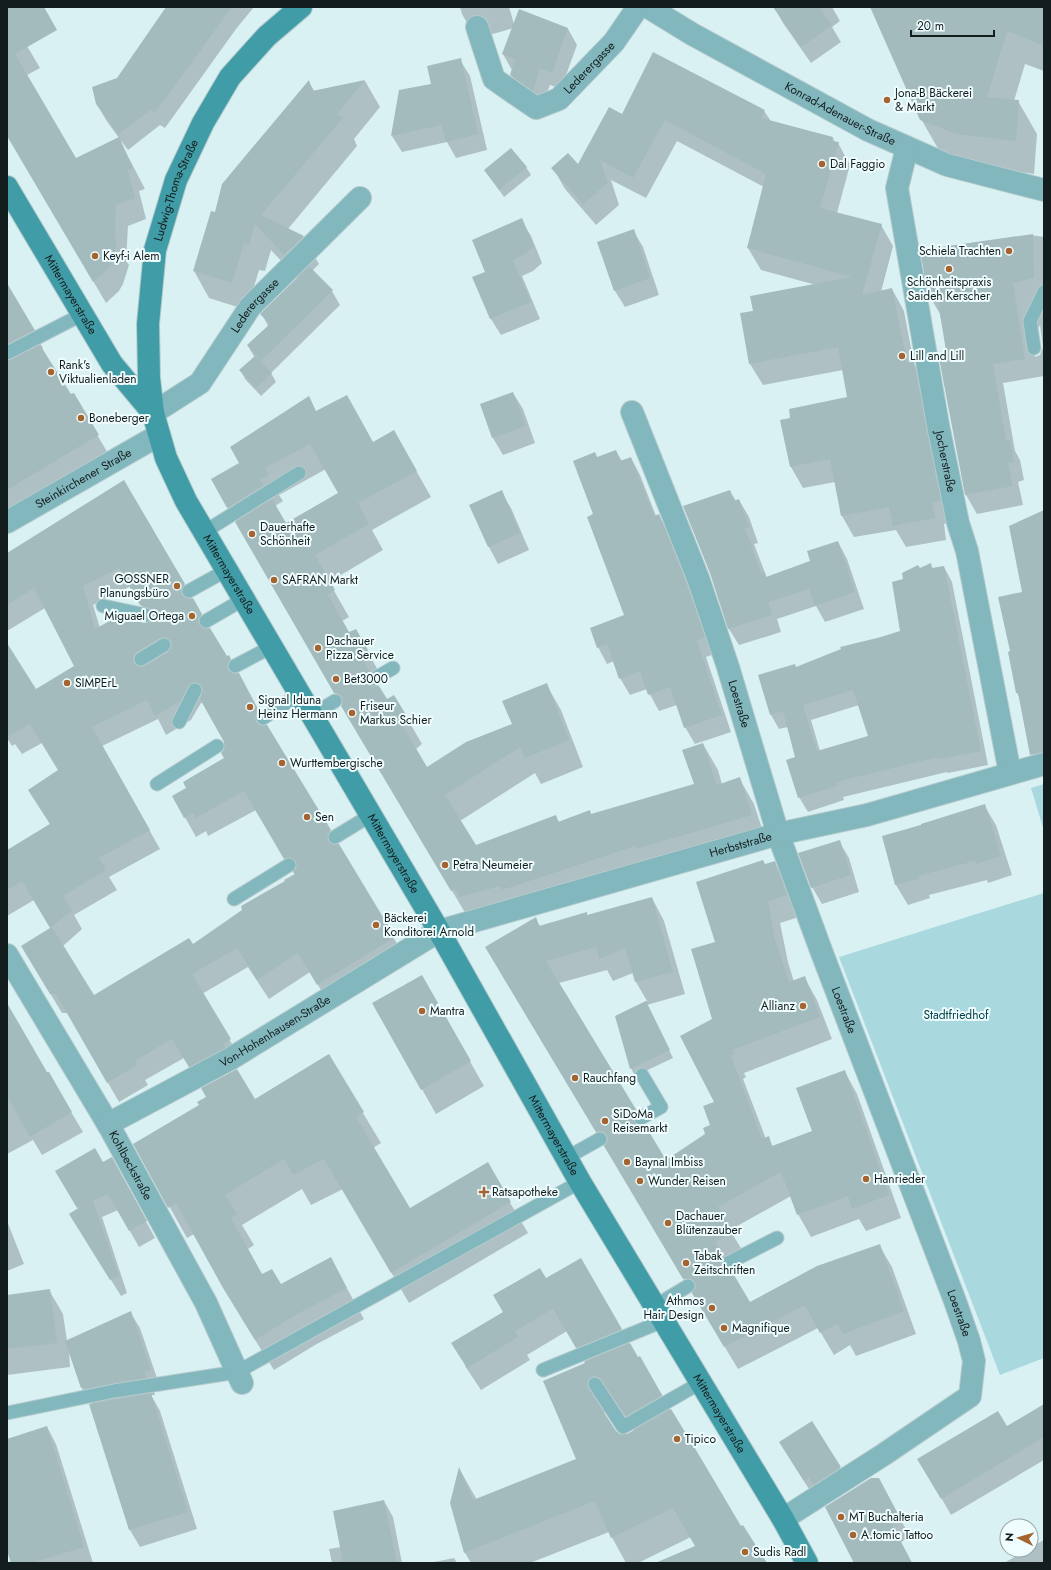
<svg xmlns="http://www.w3.org/2000/svg" width="1051" height="1570" font-family="Jost,sans-serif">
<style>
.green{fill:#a9d9df}
.shadow{fill:#0003;fill-rule:evenodd}
.building{fill:#a4bbbe;fill-rule:evenodd}
.lines{fill:none;stroke-linecap:round;stroke-linejoin:round}
.lane-casing{stroke:#b6cbcd;stroke-width:15}
.street-casing{stroke:#b6cbcd;stroke-width:24}
.secondary-casing{stroke:#b6cbcd;stroke-width:24}
.lane{stroke:#81b7bd;stroke-width:13}
.street{stroke:#81b7bd;stroke-width:22}
.secondary{stroke:#409ca6;stroke-width:22}
.poi-dot{fill:#a56330;stroke:#effdfe;stroke-width:1.5}
.labels{text-anchor:middle;stroke-width:4;stroke-linejoin:round;paint-order:stroke}
.street-label{font-size:12px;fill:#141d1e;stroke:#effdfe}
.poi-label{font-size:12px;fill:#141d1e;stroke:#effdfe;text-anchor:start}
.park-label{font-size:12px;fill:#004046;stroke:#effdfe}
</style>
<rect width="100%" height="100%" fill="#daf1f4"/>
<path class="green" d="M1044,784V831L1031,788Z
M1044,893V1358L1000,1375L839,957Z"/>
<path class="shadow" d="M167,7H254L236,29L165,128L160,125L128,150L121,141H120L145,189L139,191L146,219L128,226L126,261L129,265L123,284L119,291L106,303L7,134V12L40,68L27,75L76,160L119,138L106,120L97,104L117,79Z
M460,7H509L514,24L568,29L577,45L561,89L550,85L542,106L520,91L511,74L512,70L503,54L513,28L476,39L462,14Z
M774,7H832L840,21L832,27L841,42L811,63L783,23Z
M872,7H1044V71L1025,64L1014,101H1018L1037,134L1034,174L975,166L940,152L921,119Z
M460,60L470,76L487,150L456,158L447,142L402,152L392,136L432,85Z
M365,81L380,107L354,139L357,146L288,229L303,237L319,264L312,271L332,291L340,305L271,373L276,382L261,396L245,379L241,371L255,358L248,346L268,326L262,314L298,279L271,250L265,271L259,270L247,310L209,298L194,271L215,213L309,82L315,92Z
M764,111L771,121L833,138L835,142L838,143L850,165L837,213L881,225L893,246L881,292L892,289L904,311L914,364L926,385L952,522L944,524L946,540L906,547L896,530L854,537L842,516L835,482L803,488L791,467L781,421L792,418L848,398L843,370L763,385L750,364L741,314L754,311L816,285L761,270L748,248L764,187L677,141L646,198L611,180L619,205L596,225L565,189L553,168L578,166L622,116Z
M526,167L531,175L504,197L485,170Z
M521,220L531,236L542,263L533,271L522,276L540,319L501,335L491,319L474,277L486,273Z
M633,230L643,247L659,295L625,307L615,291Z
M1031,235L1044,237V376L1003,383L1015,451L1020,460L1024,480L1018,482L1023,505L977,514L966,495L940,359L948,358L940,314L929,295ZM1040,325L1043,347L1040,355L1035,357L1032,341Z
M7,283L39,337L37,338L43,348L42,349L71,396L73,394L109,455L7,516V354L11,361L13,360L7,350Z
M513,393L523,409L535,443L503,455L493,438L481,404Z
M317,412L373,443L409,458L431,497L372,530L383,550L329,582L349,617L342,621L349,633L355,630L383,679L376,683L387,700L407,718L422,744L416,749L427,768L513,725L546,684L561,710L583,767L541,784L535,773L460,821L476,846L556,816L559,822L589,811L591,815L695,785L703,744L718,770L722,784L739,778L754,804L766,841L467,916L358,732L212,480L240,464ZM326,469L339,493L285,524L275,506L283,501L279,495Z
M616,451L622,461L631,458L640,475L656,516L659,515L668,532L696,600L714,654L706,657L731,732L695,744L685,727L677,705L659,711L647,689L630,695L620,678L614,661L607,664L598,647L626,615L594,515L597,458Z
M124,482L209,629L226,658L228,657L269,729L405,957L329,1003L310,972L269,999L248,967L202,994L241,1059L201,1086L184,1058L145,1080L148,1085L119,1102L68,1013H62L33,965L51,928L34,900L7,916V851L50,824L29,790L59,771L42,743L22,754L15,744L12,746L7,738V663L36,690L76,666L45,608L7,631V554ZM131,586L151,622L144,624L100,628L93,605ZM203,702L225,742L226,759L187,788L173,796L196,837L206,831L208,836L256,810L295,875L193,945L93,997L63,946L82,929L74,915L117,890L109,877L160,849L102,746L158,719L166,735L191,720L201,703Z
M730,491L736,501L739,500L749,517L758,543L754,544L767,578L811,562L838,542L847,559L864,609L825,622L816,606L777,619L781,632L739,645L729,629L711,573Z
M501,492L511,508L529,550L498,564L489,547L471,505Z
M1044,516V766L1039,767L1030,750L1020,698L1017,693L1011,652L1024,593Z
M930,564L933,569L944,567L952,582L988,765L948,773L947,772L843,797L844,800L808,812L799,797L796,758L788,727L779,729L771,715L760,675L796,668L901,631L904,580L920,569ZM859,705L869,736L820,751L811,720Z
M984,805L996,825L1012,875L988,883L987,880L929,895L930,898L908,905L896,885L883,837Z
M839,841L849,858L859,892L822,904L812,887Z
M774,862L787,884L799,917L780,923L788,962L794,982L804,977L817,1000L832,1039L744,1073L746,1077L743,1079L766,1139L768,1138L773,1147L813,1132L845,1072L857,1094L901,1218L866,1231L859,1219L811,1237L798,1214L791,1196L730,1230L745,1255L727,1265L750,1303L879,1245L892,1267L916,1334L856,1356L850,1345L834,1355L818,1328L738,1369L499,970L535,918L540,926L587,916L652,898L664,921L685,994L647,1005L673,1058L635,1076L631,1068L616,1016L647,1001L636,982L633,973L613,981L607,970L559,983L665,1161L707,1135L711,1126L715,1102L713,1019L716,943L765,865Z
M421,976L484,1086L436,1114L374,1004Z
M7,1008L47,1074L48,1073L83,1132L42,1155L33,1140L7,1154Z
M328,1055L381,1143L373,1148L409,1210L487,1164L528,1233L409,1303L343,1189L311,1205L302,1189L242,1225L254,1245L248,1249L262,1275L280,1285L330,1258L364,1319L315,1345L274,1370L242,1319L194,1234L187,1238L135,1145L254,1100Z
M103,1163L121,1175L155,1238L139,1247L118,1210L102,1217L127,1293L121,1296L80,1230L79,1209L57,1171Z
M7,1221L24,1264L7,1271Z
M581,1259L638,1359L640,1358L740,1527L765,1563H658L696,1546L691,1537L638,1563H626L609,1532L530,1563H471L465,1553L460,1470L477,1500L578,1460L586,1364L567,1331L527,1355L530,1360L481,1390L465,1366L504,1312L545,1280ZM607,1407H617L634,1431L627,1435H619L616,1432L604,1414Z
M49,1290L63,1314L67,1341L130,1312L140,1328L160,1387L153,1389L155,1395H151L160,1411L197,1529L140,1547L130,1530L92,1405L81,1387L69,1350L70,1367L7,1375V1296Z
M1044,1405V1460L951,1515L919,1459L1007,1427Z
M812,1423L850,1484L814,1497L790,1459Z
M47,1427L56,1444L93,1563H12L7,1548V1440Z
M879,1479L910,1537L901,1542L912,1563H855Z
M384,1501L393,1517L402,1563H332L329,1549L341,1547Z
M1044,1540V1563H1004L1027,1550H1031V1547Z
M454,1558L457,1563H429Z"/>
<path class="building" d="M7,7H44L57,30L15,54L76,158L119,137L133,168L128,170L135,198L116,205L115,239L117,243L112,263L107,270L93,282L7,136Z
M166,7H232L155,113L151,110L118,134L96,104L92,87L117,78Z
M773,7H819L832,25L801,47Z
M870,7H1044V46L1007,31L987,97L1019,100L1016,141L956,134L920,120Z
M519,9L568,28L552,73L540,68L533,91L510,75L515,59L502,54Z
M653,52L765,110L761,118L833,137L832,141L839,142L820,208L882,224L862,295L892,288L907,363L914,362L941,500L932,502L935,518L893,526L889,507L841,516L830,459L790,467L780,420L790,418L789,409L847,397L838,347L749,364L740,313L753,311L750,296L852,277L747,248L766,174L665,120L633,178L600,160L608,183L583,204L551,168L568,153L578,164L609,107L622,114Z
M461,58L478,134L446,142L441,125L391,136L399,90L431,84L427,66Z
M309,80L312,91L365,80L337,114L343,118L261,215L304,236L284,255L255,224L249,245L244,243L232,283L193,271L211,211L215,212L222,184Z
M511,148L527,167L499,190L484,170Z
M522,218L534,246L524,255L513,260L531,302L490,319L472,277L485,272L472,240Z
M634,229L650,278L614,291L597,242Z
M1033,234L1034,278L1013,283L1025,359L993,364L1006,441L1010,440L1014,462L1008,463L1013,486L965,495L939,358L947,357L937,295L928,296L920,250Z
M309,266L333,290L261,361L247,345L270,324L260,314Z
M7,284L34,330L7,344Z
M40,345L71,394L74,393L99,435L7,490V361Z
M255,356L272,373L256,388L239,370Z
M513,392L526,426L492,438L480,404Z
M347,395L373,442L394,430L417,471L358,503L369,524L315,555L335,590L328,595L349,632L356,629L369,652L362,657L370,672L367,675V683L374,687L379,686L387,699L394,695L408,718L401,723L427,767L466,742L512,724L502,701L547,683L569,740L525,758L520,747L445,795L476,845L556,815L558,822L590,810L591,814L694,784L682,750L703,743L717,785L740,777L752,815L636,849L635,846L502,890L500,886L460,897L455,889L451,891L341,706L343,701L342,697L338,694L334,693L235,522L272,499L286,523L338,493L310,444L265,468L269,475L260,480L264,485L227,508L211,479L239,463L230,447L309,396L316,411Z
M616,450L620,461L631,457L654,516L659,514L686,582L705,637L697,640L722,715L684,728L670,687L648,695L640,671L619,679L607,644L597,648L590,628L624,615L587,517L593,514L573,461L595,452L597,457Z
M124,480L185,584L181,590L182,595L188,599L193,598L202,614L198,621L199,625L206,629L210,628L227,656L229,655L231,659L227,665L228,670L234,674L239,673L259,711L256,715V722L260,725H267L331,830L328,834V841L332,844H339L395,937L317,985L298,953L257,980L237,948L192,974L231,1039L223,1044L225,1048L189,1067L172,1039L135,1061L137,1065L107,1083L56,994H50L21,946L50,928L22,881L7,890V850L50,824L28,790L58,770L30,724L7,737V643L36,689L74,666L34,588L7,605V553ZM119,568L140,605L151,609L153,612L154,617L149,622L145,623L117,617L95,629L83,586ZM164,637L168,638L172,644L168,652L145,666L141,667L134,663L133,659L137,652L160,638ZM195,682L202,686L203,690L200,699L224,742V749L221,753L224,758L183,782L186,788L172,796L184,818L194,813L196,818L244,791L284,859L289,857L296,861V868L293,872L295,874L284,880L285,881L241,906L242,910L193,944L189,938L94,995L52,927L50,928L72,910L63,896L106,870L99,858L150,830L92,727L147,700L155,716L181,701L188,686Z
M502,490L520,533L488,547L469,505Z
M730,490L734,501L739,499L749,527L745,528L761,573L764,572L766,577L810,561L807,551L838,541L855,592L815,606L809,589L768,602L772,615L728,629L710,573L683,506Z
M1044,510V752L1030,755L1018,693H1016L1008,652L1010,651L998,597L1022,592L1009,526Z
M931,563L932,568L944,566L981,751L938,759V757L836,782L837,786L798,798L786,760L795,757L783,711L770,715L758,675L795,664L796,667L841,649L840,647L881,637L900,631L892,582L903,579L902,573L918,565L920,568ZM853,690L868,736L817,751L803,705Z
M985,804L1001,856L976,864L975,861L918,876L919,879L895,885L882,836L921,825V824Z
M840,840L851,875L811,888L798,853Z
M763,860L765,864L775,861L787,895L768,901L775,939L789,982L805,976L820,1017L732,1050L734,1054L731,1056L762,1139L769,1136L772,1146L812,1131L796,1088L845,1070L889,1195L852,1209L848,1196L797,1215L781,1172L718,1207L733,1232L715,1242L724,1257L720,1262L721,1266L724,1270H731L750,1302L817,1266L880,1244L904,1311L843,1334L837,1324L820,1333L805,1305L724,1347L692,1293L695,1289V1282L688,1278L683,1279L604,1146L608,1140L607,1135L600,1131L596,1132L485,947L536,917L539,926L587,912V915L652,897L673,972L635,982L625,948L599,959L596,947L546,961L637,1111L633,1117L634,1122L640,1126L645,1125L666,1160L705,1134L703,1128L710,1125L703,1106L714,1102L680,1036L712,1019L691,949L715,942L696,882Z
M422,975L471,1061L421,1090L372,1003Z
M646,1001L670,1050L630,1069L615,1016Z
M7,1003L47,1072H49L72,1112L30,1137L7,1096Z
M329,1054L364,1112L356,1117L410,1208L488,1162L511,1202L391,1273L324,1159L293,1175L284,1159L225,1195L237,1214L231,1218L262,1274L272,1269L281,1284L331,1257L347,1288L297,1314L255,1340L223,1288L176,1203L168,1208L133,1144L199,1105L197,1102L206,1097L201,1088L237,1069L255,1099Z
M95,1148L103,1162L112,1157L147,1221L129,1231L108,1194L93,1201L119,1276L110,1280L69,1214L86,1203L77,1208L55,1171Z
M581,1258L622,1329L576,1348L553,1309L515,1331L518,1337L467,1368L451,1343L503,1312L493,1295L540,1268L546,1278Z
M50,1289L57,1343L7,1349V1295Z
M131,1311L151,1370L144,1372L146,1378L84,1389V1387L81,1388L65,1341Z
M630,1343L638,1357L640,1356L662,1395L626,1416L599,1377L594,1376L590,1378L587,1384L588,1388L616,1431L620,1434H627L671,1409L699,1455L741,1526L743,1525L767,1563H655L695,1546L673,1508L611,1538L595,1501L464,1553L450,1503L459,1467L473,1500L576,1459L543,1381L585,1363L584,1362Z
M151,1393L188,1512L129,1530L89,1404Z
M1044,1404V1437L941,1499L917,1459L998,1411L1007,1426Z
M812,1421L841,1467L813,1485L809,1477L804,1481L779,1442Z
M47,1426L84,1547L32,1563H11L7,1551V1439Z
M871,1478H879L897,1512L888,1517L912,1563H854L825,1507Z
M384,1500L397,1563H343L333,1511Z"/>
<g class="lines">
<defs>
<path id="lane" d="M1034,348L1030,321L1044,292
M7,353L83,314
M204,532L299,473
M189,591L227,570
M103,606L146,615
M206,621L244,599
M141,659L164,645
M235,666L271,647
M374,679L393,668
M312,715L335,701
M263,718L300,694
M179,722L195,690
M157,784L217,746
M335,837L371,815
M234,899L289,865
M641,1118L661,1107L642,1075
M566,1158L600,1139
M728,1263L777,1238
M655,1306L688,1286
M543,1370L663,1321
M595,1384L623,1427L700,1383
M7,1413L114,1391L237,1372L580,1182"/>
<g id="street">
<path id="s1" d="M648,7L692,34L868,130L947,165L1044,190"/>
<path id="s2" d="M477,27L494,79L536,108L559,99L614,42L638,7"/>
<path id="s3" d="M907,148L897,188L938,425L958,523L967,551L1010,773"/>
<path id="s4" d="M632,412L698,578L728,667L778,834L822,953L955,1301L969,1341L974,1361L970,1396L883,1455L783,1519"/>
<path id="s5" d="M153,413L200,383L250,307L360,198"/>
<path id="s6" d="M7,522L159,435"/>
<path id="s7" d="M7,955L108,1124L206,1303L242,1383"/>
<path id="s8" d="M108,1124L230,1059L439,931L778,834L867,815L1044,764"/>
</g>
<g id="secondary">
<path id="s9" d="M7,187L112,364L153,413L166,458L186,501L439,931L580,1182L783,1519L807,1563"/>
<path id="s10" d="M153,413L149,378L148,324L155,250L176,180L203,123L230,77L267,36L301,7"/>
</g>
</defs>
<use href="#lane" class="lane-casing"/>
<use href="#street" class="street-casing"/>
<use href="#secondary" class="secondary-casing"/>
<use href="#lane" class="lane"/>
<use href="#street" class="street"/>
<use href="#secondary" class="secondary"/>
</g>
<g class="poi-dot">
<circle cx="887" cy="100" r="4"/>
<circle cx="822" cy="164" r="4"/>
<circle cx="1009" cy="251" r="4"/>
<circle cx="95" cy="256" r="4"/>
<circle cx="949" cy="269" r="4"/>
<circle cx="902" cy="356" r="4"/>
<circle cx="51" cy="372" r="4"/>
<circle cx="81" cy="418" r="4"/>
<circle cx="252" cy="534" r="4"/>
<circle cx="274" cy="580" r="4"/>
<circle cx="177" cy="586" r="4"/>
<circle cx="192" cy="616" r="4"/>
<circle cx="318" cy="648" r="4"/>
<circle cx="336" cy="679" r="4"/>
<circle cx="67" cy="683" r="4"/>
<circle cx="250" cy="707" r="4"/>
<circle cx="352" cy="713" r="4"/>
<circle cx="282" cy="763" r="4"/>
<circle cx="307" cy="817" r="4"/>
<circle cx="445" cy="865" r="4"/>
<circle cx="376" cy="925" r="4"/>
<circle cx="803" cy="1006" r="4"/>
<circle cx="422" cy="1011" r="4"/>
<circle cx="575" cy="1078" r="4"/>
<circle cx="605" cy="1121" r="4"/>
<circle cx="627" cy="1162" r="4"/>
<circle cx="866" cy="1179" r="4"/>
<circle cx="640" cy="1181" r="4"/>
<path d="M482 1186h4v4h4v4h-4v4h-4v-4h-4v-4h4z"/>
<circle cx="668" cy="1223" r="4"/>
<circle cx="686" cy="1263" r="4"/>
<circle cx="712" cy="1308" r="4"/>
<circle cx="724" cy="1328" r="4"/>
<circle cx="677" cy="1439" r="4"/>
<circle cx="841" cy="1517" r="4"/>
<circle cx="853" cy="1535" r="4"/>
<circle cx="745" cy="1552" r="4"/>
</g>
<g class="labels">
<g class="street-label">
<text dy="4" stroke="none"><textPath href="#s2" startOffset="174">Lederergasse</textPath></text>
<text dy="4" stroke="none"><textPath href="#s1" startOffset="220">Konrad-Adenauer-Straße</textPath></text>
<text dy="4" stroke="none"><textPath href="#s10" startOffset="227">Ludwig-Thoma-Straße</textPath></text>
<text dy="4" stroke="none"><textPath href="#s9" startOffset="125">Mittermayerstraße</textPath></text>
<text dy="4" stroke="none"><textPath href="#s5" startOffset="151">Lederergasse</textPath></text>
<text dy="4" stroke="none"><textPath href="#s3" startOffset="319">Jocherstraße</textPath></text>
<text dy="4" stroke="none"><textPath href="#s6" startOffset="88">Steinkirchener Straße</textPath></text>
<text dy="4" stroke="none"><textPath href="#s9" startOffset="449">Mittermayerstraße</textPath></text>
<text dy="4" stroke="none"><textPath href="#s4" startOffset="311">Loestraße</textPath></text>
<text dy="4" stroke="none"><textPath href="#s8" startOffset="697">Herbststraße</textPath></text>
<text dy="4" stroke="none"><textPath href="#s9" startOffset="773">Mittermayerstraße</textPath></text>
<text dy="4" stroke="none"><textPath href="#s4" startOffset="635">Loestraße</textPath></text>
<text dy="4" stroke="none"><textPath href="#s8" startOffset="191">Von-Hohenhausen-Straße</textPath></text>
<text dy="4" stroke="none"><textPath href="#s9" startOffset="1097">Mittermayerstraße</textPath></text>
<text dy="4" stroke="none"><textPath href="#s7" startOffset="244">Kohlbeckstraße</textPath></text>
<text dy="4" stroke="none"><textPath href="#s4" startOffset="959">Loestraße</textPath></text>
<text dy="4" stroke="none"><textPath href="#s9" startOffset="1421">Mittermayerstraße</textPath></text>
</g>
<g class="poi-label">
<text x="895" y="97">Jona-B Bäckerei<tspan x="895" dy="14">&amp; Markt</tspan></text>
<text x="830" y="168">Dal Faggio</text>
<text x="1001" y="255" text-anchor="end">Schiela Trachten</text>
<text x="103" y="260">Keyf-i Alem</text>
<text x="949" y="286" text-anchor="middle">Schönheitspraxis<tspan x="949" dy="14">Saideh Kerscher</tspan></text>
<text x="910" y="360">Lill and Lill</text>
<text x="59" y="369">Rank's<tspan x="59" dy="14">Viktualienladen</tspan></text>
<text x="89" y="422">Boneberger</text>
<text x="260" y="531">Dauerhafte<tspan x="260" dy="14">Schönheit</tspan></text>
<text x="169" y="583" text-anchor="end">GOSSNER<tspan x="169" dy="14">Planungsbüro</tspan></text>
<text x="282" y="584">SAFRAN Markt</text>
<text x="184" y="620" text-anchor="end">Miguael Ortega</text>
<text x="326" y="645">Dachauer<tspan x="326" dy="14">Pizza Service</tspan></text>
<text x="344" y="683">Bet3000</text>
<text x="75" y="687">SIMPErL</text>
<text x="258" y="704">Signal Iduna<tspan x="258" dy="14">Heinz Hermann</tspan></text>
<text x="360" y="710">Friseur<tspan x="360" dy="14">Markus Schier</tspan></text>
<text x="290" y="767">Wurttembergische</text>
<text x="315" y="821">Sen</text>
<text x="453" y="869">Petra Neumeier</text>
<text x="384" y="922">Bäckerei<tspan x="384" dy="14">Konditorei Arnold</tspan></text>
<text x="795" y="1010" text-anchor="end">Allianz</text>
<text x="430" y="1015">Mantra</text>
<text x="583" y="1082">Rauchfang</text>
<text x="613" y="1118">SiDoMa<tspan x="613" dy="14">Reisemarkt</tspan></text>
<text x="635" y="1166">Baynal Imbiss</text>
<text x="874" y="1183">Hanrieder</text>
<text x="648" y="1185">Wunder Reisen</text>
<text x="492" y="1196">Ratsapotheke</text>
<text x="676" y="1220">Dachauer<tspan x="676" dy="14">Blütenzauber</tspan></text>
<text x="694" y="1260">Tabak<tspan x="694" dy="14">Zeitschriften</tspan></text>
<text x="704" y="1305" text-anchor="end">Athmos<tspan x="704" dy="14">Hair Design</tspan></text>
<text x="732" y="1332">Magnifique</text>
<text x="685" y="1443">Tipico</text>
<text x="849" y="1521">MT Buchalteria</text>
<text x="861" y="1539">A.tomic Tattoo</text>
<text x="753" y="1556">Sudis Radl</text>
</g>
<g class="park-label">
<text x="956" y="1019">Stadtfriedhof</text>
</g>
</g>
<rect width="1051" height="1570" fill="none" stroke="#141d1e" stroke-width="16"/>
<g transform="translate(1019 1538) rotate(275)"><circle r="19" fill="#effdfe" stroke="#97a3a4"/>
<path d="M0-3L7 15L0 10L-7 15Z" fill="#a56330"/>
<text y="-6" font-size="11" font-weight="bold" text-anchor="middle" fill="#141d1e">N</text>
</g>
<path d="M911 30v6h83v-6" fill="none" stroke="#141d1e" stroke-width="2"/>
<text x="917" y="30" font-size="12" fill="#141d1e" stroke="#effdfe" stroke-width="3" paint-order="stroke">20 m</text>
</svg>
